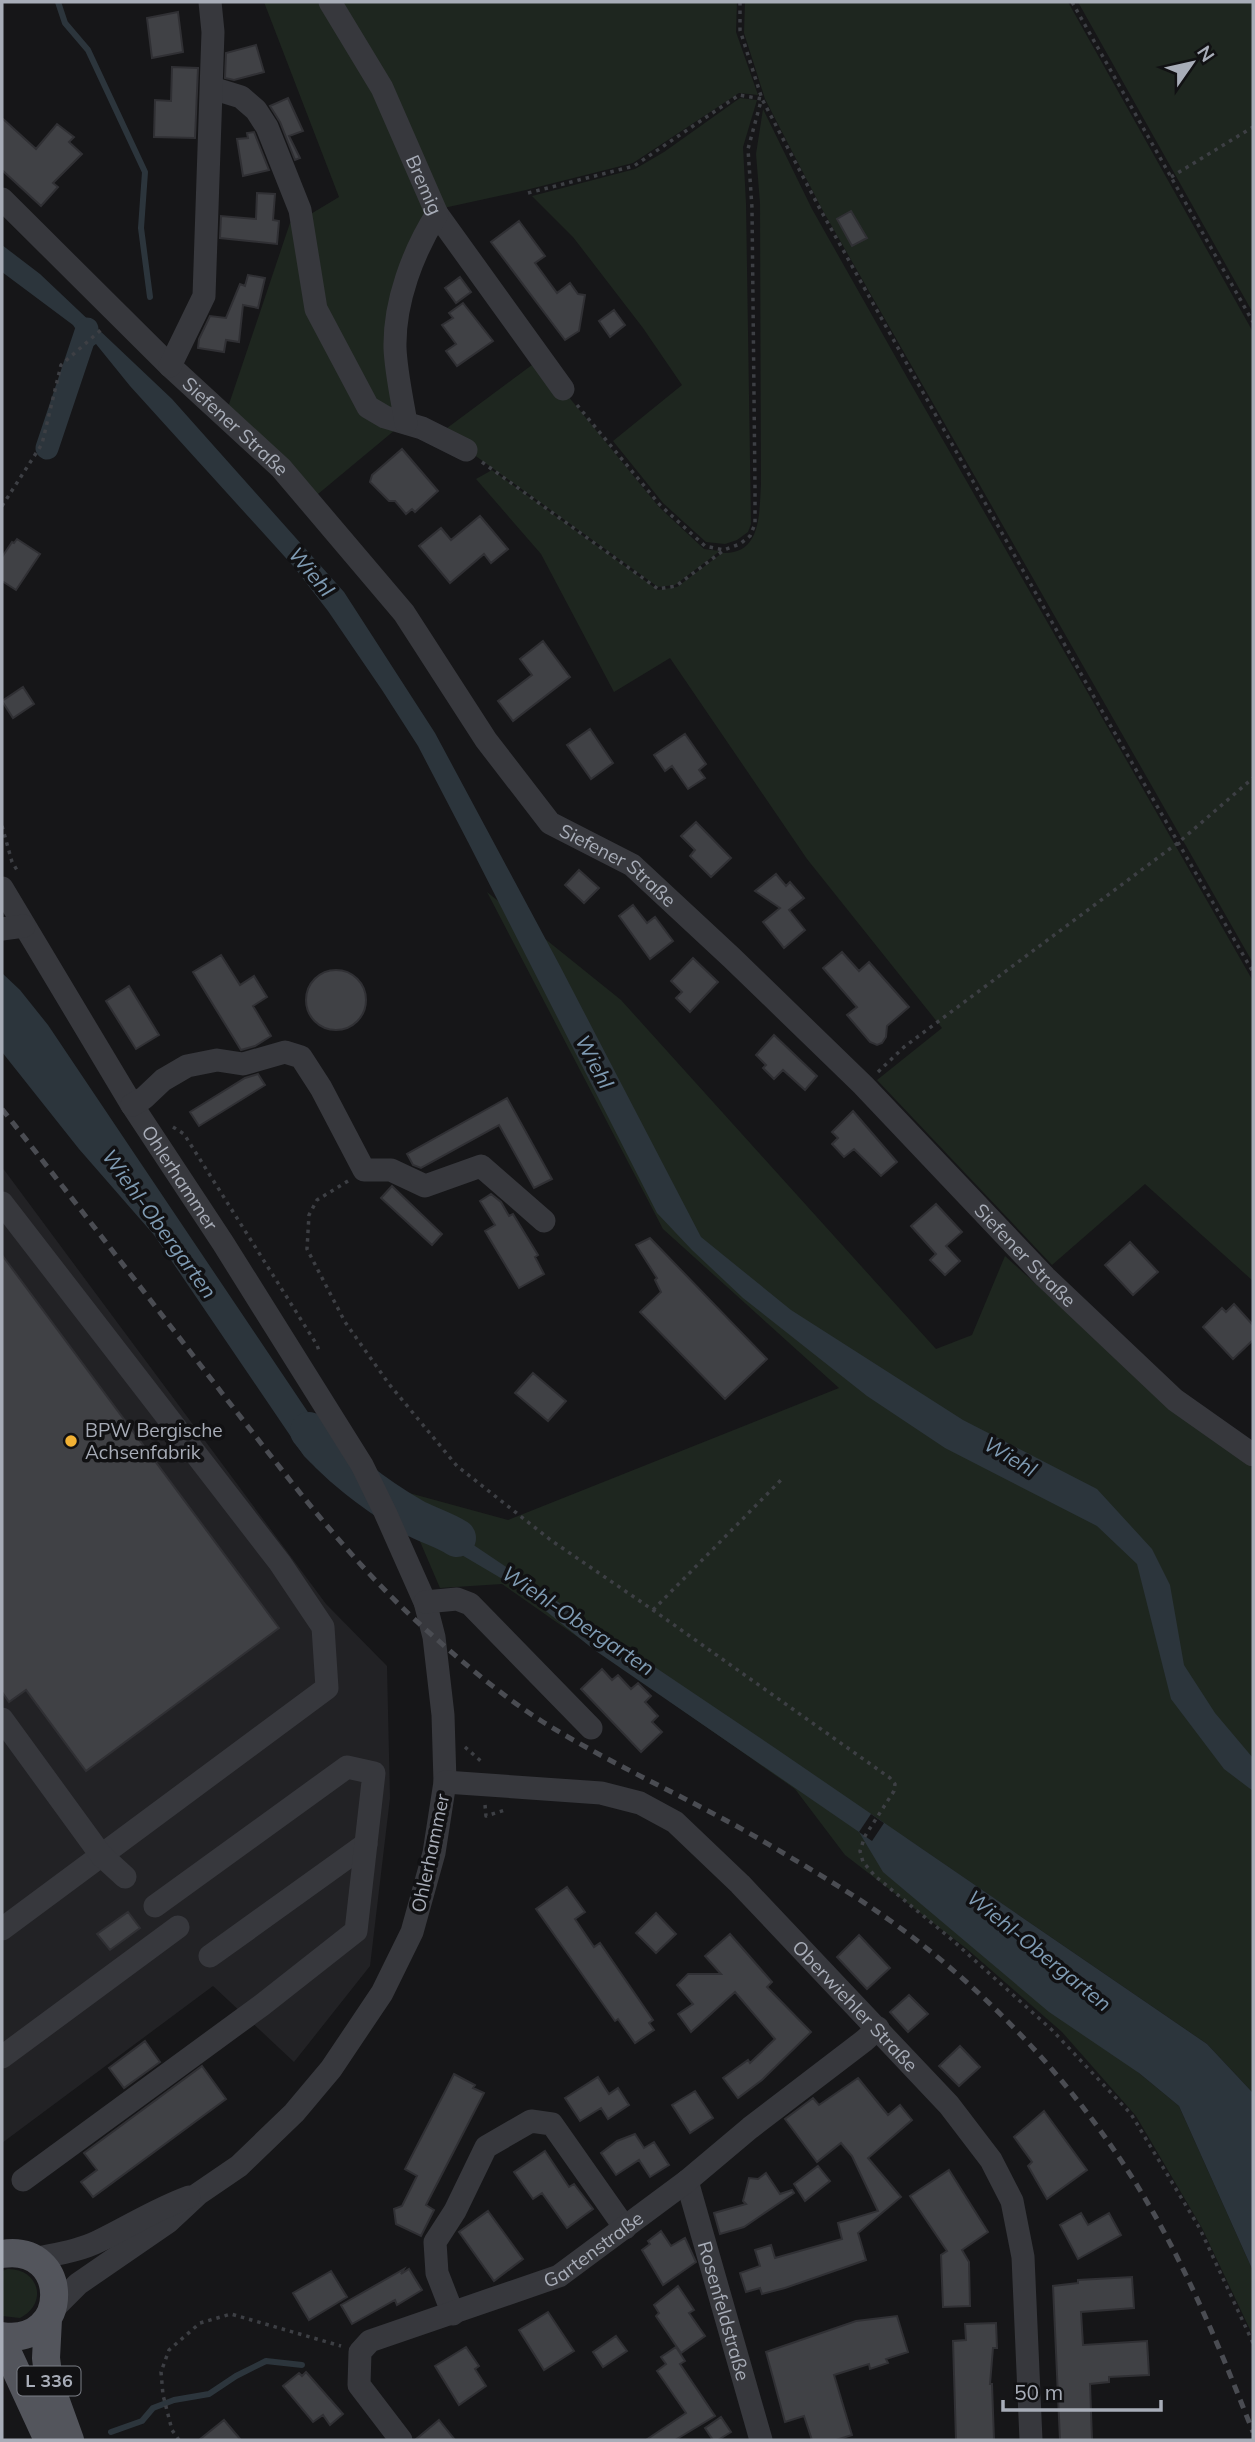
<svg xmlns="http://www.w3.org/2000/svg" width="1255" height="2442" font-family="Mulish,sans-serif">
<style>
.built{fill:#222225}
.green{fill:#1e261f}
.water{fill:#2c353c}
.pier{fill:#161618}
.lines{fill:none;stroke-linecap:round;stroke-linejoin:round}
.stream{stroke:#2c353c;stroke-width:6}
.canal{stroke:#2c353c;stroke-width:23}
.river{stroke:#2c353c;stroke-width:38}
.building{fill:#404145;stroke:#303034;stroke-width:2}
.path{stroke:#3d3f44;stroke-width:3.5;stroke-dasharray:3.5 5;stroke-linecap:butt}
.minor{stroke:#37383d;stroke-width:23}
.major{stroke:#53555c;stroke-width:28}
.rail{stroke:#4a4c52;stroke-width:5;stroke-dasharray:9 7;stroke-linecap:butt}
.poi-dot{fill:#f2b134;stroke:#111113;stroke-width:2.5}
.labels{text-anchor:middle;stroke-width:7;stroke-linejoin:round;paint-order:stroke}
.shield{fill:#111113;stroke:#7b7e86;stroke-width:2}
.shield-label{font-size:18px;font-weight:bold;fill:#a8adb8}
.street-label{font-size:19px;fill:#a8adb8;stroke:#111113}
.poi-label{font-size:19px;fill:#a8adb8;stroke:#111113;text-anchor:start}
.water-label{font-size:21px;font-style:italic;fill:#7f9bb3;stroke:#111113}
</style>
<rect width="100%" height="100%" fill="#161618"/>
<path class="built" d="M2,1167L326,1604L387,1666L390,1798L370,1966L294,2062L213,1986L2,2143Z"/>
<path class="green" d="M264,2H323L379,90L428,215L397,297L402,420L385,415L318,308L309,215L339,197Z
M336,2H737L736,32L758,95L739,93L633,163L526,190L439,209Z
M745,2H1068L1253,332V963L822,209L765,99L744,33Z
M1078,2H1253V313Z
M740,98L757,100L743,147L746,203L751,524L748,532L737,540L725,544L706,542L663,503L613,441L682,385L643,328L573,237L532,196L635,169L664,152Z
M763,109L812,209L908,379L1253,981V1281L1145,1184L1052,1265L877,1080L942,1028L807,859L670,658L614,692L541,554L476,479L492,470L658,590L677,587L722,553C762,555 759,512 761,485L760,203L756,154Z
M299,219L345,371L401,425L312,499L226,413L290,223Z
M540,359L563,390L659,507L704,549L720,551L675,585L658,587L466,449L439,434Z
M487,892L621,1000L936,1349L972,1335L1005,1256L1175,1410L1253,1468V2093L1207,2044L906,1838L1139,2073L1179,2106L1253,2271V2336L1202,2228L1136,2116L1062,2032L967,1949L845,1855L795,1789L502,1584L440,1588L398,1490L508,1520L839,1388L663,1229Z
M8,2269C40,2269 48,2304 20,2318L2,2316V2271Z"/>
<path class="water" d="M2,245L40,274L172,399L344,592L435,733L560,966L701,1237L791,1310L963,1420L1097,1489L1152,1549L1170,1585L1184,1665L1215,1713L1253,1758V1791L1224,1769L1171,1699L1137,1564L1097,1526L945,1448L867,1396L743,1298L692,1250L657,1213L468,842L418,746L382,690L328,611L294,567L130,386L96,344L89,349L73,325L2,272Z
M2,973L20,990L48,1025L332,1448L358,1493C336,1483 320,1473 304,1456L154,1235L79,1149L2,1052Z
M398,1490L426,1513L775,1748L1207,2044L1253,2093V2271L1179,2106L1139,2073L1049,2012L883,1872L859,1832L593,1649L516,1587L416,1528Z"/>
<path class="pier" d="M871,1814L884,1823L872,1841L859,1832Z"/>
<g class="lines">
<path class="stream" d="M58,2L65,23L88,50L145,172L141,228L150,297
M111,2432L142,2421L153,2408L174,2400L209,2394L236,2376L266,2361L302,2365"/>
<path class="canal" d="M47,448L87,329"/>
<path class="river" d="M309,1431C333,1464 378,1497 413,1517C427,1525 443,1529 457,1538"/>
</g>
<path class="building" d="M178,12L183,52L152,58L147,18Z
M256,45L264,72L234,80L225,78L226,53Z
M172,67L198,68L195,138L154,137L155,100L171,101Z
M288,98L303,131L289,136L300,158L295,160L280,122L270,106Z
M2,118L36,149L57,124L74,137L69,142L82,154L53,183L58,187L41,206L2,170Z
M254,132L269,170L243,176L237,139L248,138L247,133Z
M257,193L275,194L273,220L279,221L277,244L220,238L221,216L256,219Z
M851,211L867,238L852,246L837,219Z
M519,221L545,256L535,263L557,293L570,283L578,294L585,295L579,331L565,340L491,242Z
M248,275L265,278L258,308L243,305L239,342L226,340L224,352L198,348L199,339L210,316L226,318L240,284L245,286Z
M460,277L471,292L456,303L445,288Z
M463,303L493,341L457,366L446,351L456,344L442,325L453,318L449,313Z
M614,310L625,325L610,337L599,321Z
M402,449L438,491L415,512L412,509L406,514L395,501H389L370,482L372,475Z
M480,516L508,549L491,563L484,554L450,583L419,546L441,528L451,540Z
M17,539L40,554L16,590L2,581V557L12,542L14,543Z
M543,641L570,677L513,721L498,701L532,675L520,659Z
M23,687L34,704L13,718L2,701Z
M590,729L613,763L591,779L567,745Z
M685,734L706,764L699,770L705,778L688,789L672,766L665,771L654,755Z
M696,822L731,858L711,877L690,856L695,850L681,836Z
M579,870L599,888L584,903L565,885Z
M776,874L786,886L790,882L804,898L789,910L805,930L784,948L763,922L780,908L755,891Z
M633,905L647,923L655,917L673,941L650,959L619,916Z
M842,952L859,971L869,962L909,1007L887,1026L886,1037L882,1043L877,1045L870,1042L847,1015L857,1007L823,968Z
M221,955L240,985L254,976L267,997L253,1006L271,1036L255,1046L241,1050L193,972Z
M693,958L718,982L690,1012L676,998L682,992L671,981Z
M306 1000a30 30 0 1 1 60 0a30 30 0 1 1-60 0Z
M129,986L159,1035L136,1049L106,1001Z
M774,1035L817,1076L805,1090L783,1070L774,1079L763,1068L766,1065L756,1055Z
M258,1074L265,1085L199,1126L190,1112L245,1078Z
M507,1098L552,1179L534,1188L499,1125L421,1168L413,1165L407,1154Z
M853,1111L897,1162L881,1176L854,1149L844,1157L832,1144L838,1138L832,1132Z
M392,1186L442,1234L432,1245L381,1198Z
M491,1194L501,1202L509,1216L513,1214L538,1255L535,1257L544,1274L519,1288L485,1231L495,1225L480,1201Z
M936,1204L962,1232L946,1246L960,1261L945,1275L930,1260L936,1254L911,1226Z
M650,1238L767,1359L725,1399L640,1312L661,1292L655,1280L657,1278L636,1245Z
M1130,1242L1158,1272L1133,1295L1105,1265Z
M2,1255L279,1628L86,1771L26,1690L9,1702L2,1692Z
M1234,1304L1253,1325V1340L1233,1359L1203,1327L1222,1308L1226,1312Z
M533,1373L566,1401L548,1421L515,1393Z
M602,1669L612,1680L618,1675L631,1689L638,1683L651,1696L645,1702L658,1716L652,1722L662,1732L641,1752L581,1689Z
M567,1887L585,1912L575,1919L594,1947L600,1943L653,2020L649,2023L654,2030L635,2043L618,2019L615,2021L536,1909Z
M128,1912L140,1928L110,1950L97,1934Z
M656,1913L676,1934L656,1953L636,1933Z
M730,1934L772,1982L767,1987L811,2032L762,2080L738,2098L723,2078L748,2060L750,2063L775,2039L735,1992L691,2032L678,2014L693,2004L677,1985L688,1974H721L705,1956Z
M859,1935L890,1968L867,1989L837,1957Z
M909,1995L928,2014L908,2032L890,2012Z
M145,2041L160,2062L124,2088L109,2068Z
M960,2046L980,2067L959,2086L939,2066Z
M202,2066L226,2099L93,2197L81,2182L97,2170L84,2153Z
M454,2074L475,2085L473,2088L484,2093L426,2205L434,2210L421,2236L396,2224L394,2209L402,2206L417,2176L405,2169Z
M598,2077L609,2094L618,2088L629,2105L608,2119L601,2108L580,2121L565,2098Z
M858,2078L888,2115L900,2105L912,2120L868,2158L901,2197L858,2233L866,2260L785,2288L762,2294L760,2288L746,2292L740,2273L760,2266L755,2250L771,2245L775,2258L842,2239L838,2223L878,2211L852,2156L841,2143L817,2162L785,2119L813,2098L819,2105Z
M695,2091L713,2118L690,2133L672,2105Z
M1044,2111L1087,2170L1047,2199L1028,2166L1032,2162L1014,2137Z
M635,2134L644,2148L654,2142L669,2165L650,2177L639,2160L616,2175L601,2153L617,2141Z
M545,2151L569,2187L574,2184L593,2209L567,2228L542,2193L533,2199L514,2172Z
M818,2166L830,2181L805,2201L794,2184Z
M949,2170L988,2232L962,2250L969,2262L970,2306L943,2307L941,2255L947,2251L910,2196Z
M766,2173L780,2194L792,2190L794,2193L744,2227L720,2234L714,2213L746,2204L743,2201L749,2178L758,2179Z
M488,2211L523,2259L494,2281L459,2232Z
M1081,2213L1088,2225L1109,2213L1121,2235L1078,2259L1060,2225Z
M661,2231L671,2246L685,2238L696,2262L663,2285L642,2250L650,2244L648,2241Z
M404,2269L401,2274L409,2269L422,2290L397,2305L395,2300L352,2324L341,2305Z
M331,2271L347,2297L309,2320L293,2293Z
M1132,2277L1134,2308L1081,2312L1083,2345L1147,2341L1149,2375L1109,2377V2382L1090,2384L1092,2440H1060L1053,2286L1078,2283V2280Z
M678,2286L694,2310L689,2313L705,2336L681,2353L656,2316L659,2313L654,2305Z
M548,2312L574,2351L544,2370L519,2330Z
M897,2316L908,2352L886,2359L888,2363L870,2369L869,2364L834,2375L852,2435L836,2440H812L804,2416L785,2422L766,2352L856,2321Z
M996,2323L997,2348H993L990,2384H992L994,2440H956L953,2341L966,2340L965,2324Z
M616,2336L627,2351L603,2367L593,2352Z
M466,2347L479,2366L475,2369L486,2386L459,2405L435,2366Z
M676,2347L685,2361L680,2364L715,2416L675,2440H646L686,2413L657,2371L666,2364L661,2357Z
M306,2372L343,2414L330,2425L323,2415L313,2422L283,2386L299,2373L302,2376Z
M721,2417L731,2432L718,2440H713L705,2428Z
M224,2420L241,2440H199Z
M439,2420L455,2440H415Z"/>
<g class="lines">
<path class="path" d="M740,2V30L762,99L820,209L1098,704L1253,972
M1072,2L1253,322
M1171,177L1253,127
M528,193L634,166L739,95L762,99
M577,405L660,505L705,546L724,550L740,544L750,536L755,524V489L752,208L748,149L761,101
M482,462L658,589L676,586L724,550
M2,506L42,444L61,365L102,329
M2,826L12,862L17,870
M878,1072L904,1047L1179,842L1253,778
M173,1127L184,1134L317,1345L320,1354
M348,1181L317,1200L309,1215L307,1249L345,1322L389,1384L457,1466L552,1541L653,1610L890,1778L895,1784L894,1791L865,1836L860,1851L863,1862L875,1876L950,1938L1052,2030L1131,2114L1200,2229L1253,2343
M653,1610L781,1480
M465,1747L483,1763
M485,1805L486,1816L505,1810
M179,2440L172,2430L163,2395L161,2372L169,2350L200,2323L231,2314L341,2346"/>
<g class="minor">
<path id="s1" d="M330,2L382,88L437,214L563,389"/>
<path d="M212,88L241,97L256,110L267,127L300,210L316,309L368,407L385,417L422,428L466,450"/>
<path id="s2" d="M2,199L170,366L281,468L404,613L486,740L550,823L632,865L732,958L863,1085L1045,1277L1175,1400L1253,1455"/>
<path d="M170,366L204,296L213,32L210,2"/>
<path d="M406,423C402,399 396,372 395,348C394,302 413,252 437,214"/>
<path id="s3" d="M2,888L132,1105L223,1243L362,1465L385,1512L425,1602L434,1637L443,1715L445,1782L434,1853L412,1932L382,1993L331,2069L294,2113L239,2166L198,2194L168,2222L78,2284L53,2309"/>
<path d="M2,929L24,926"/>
<path d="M132,1105L144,1098L163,1080L187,1066L217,1060L243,1064L285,1052L301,1057L321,1088L364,1170H391L425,1186L481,1166L544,1221"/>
<path d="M2,1203L280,1563L323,1627L327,1688L2,1929"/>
<path d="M425,1602L457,1599L470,1604L591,1728"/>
<path d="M2,1719L101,1855L125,1877"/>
<path id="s4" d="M445,1782L601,1793L640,1803L675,1822L740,1884L949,2105L991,2160L1012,2201L1023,2257L1031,2440"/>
<path d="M210,1956L366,1844"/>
<path d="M2,2057L178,1927"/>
<path d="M23,2180L262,2005L356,1931L374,1773L347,1767L155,1906"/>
<path id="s5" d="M687,2181L761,2440"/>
<path d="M34,2259C56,2254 79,2251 99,2241C130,2226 156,2209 189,2197"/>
<path d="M453,2314L437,2273L435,2242L455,2211L486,2147L531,2121L552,2124L625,2228"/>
<path id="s6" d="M401,2440L359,2385L360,2352L370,2341L559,2276L687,2181L750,2128L865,2040L878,2028"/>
</g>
<path class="major" d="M2,2254C71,2243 72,2346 2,2336
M48,2319L46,2358L49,2382L70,2440
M2,2340L48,2440"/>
<path class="rail" d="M2,1109C77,1204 151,1301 225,1397C290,1480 353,1566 433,1636C467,1666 505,1698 543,1722C617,1768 698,1802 773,1847C805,1866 838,1885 869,1906C978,1979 1075,2082 1143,2195C1188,2270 1221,2351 1253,2432"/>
</g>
<circle class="poi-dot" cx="71" cy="1441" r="7"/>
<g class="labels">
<rect class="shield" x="17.5" y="2366.5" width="63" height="29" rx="5"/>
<g class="shield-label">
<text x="49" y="2387">L 336</text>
</g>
<g class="street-label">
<text dy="7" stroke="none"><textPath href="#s1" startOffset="206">Bremig</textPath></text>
<text dy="7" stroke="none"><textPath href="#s2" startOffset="326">Siefener Straße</textPath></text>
<text dy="7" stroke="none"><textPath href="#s2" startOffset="914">Siefener Straße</textPath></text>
<text dy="7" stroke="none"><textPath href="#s3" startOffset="340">Ohlerhammer</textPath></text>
<text dy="7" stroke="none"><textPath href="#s2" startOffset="1480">Siefener Straße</textPath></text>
<text transform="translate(430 1853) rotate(-78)" y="7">Ohlerhammer</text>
<text dy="7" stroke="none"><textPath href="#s4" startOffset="494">Oberwiehler Straße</textPath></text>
<text dy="7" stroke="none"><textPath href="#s6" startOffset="360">Gartenstraße</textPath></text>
<text dy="7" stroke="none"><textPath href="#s5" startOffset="135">Rosenfeldstraße</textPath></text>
</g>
<g class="poi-label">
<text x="85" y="1437">BPW Bergische<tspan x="85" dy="22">Achsenfabrik</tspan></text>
</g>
<g class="water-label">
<text transform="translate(311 572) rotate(50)" y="7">Wiehl</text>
<text transform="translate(594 1062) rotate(62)" y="7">Wiehl</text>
<text transform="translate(159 1224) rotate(54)" y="7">Wiehl-Obergarten</text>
<text transform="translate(1010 1457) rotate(31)" y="7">Wiehl</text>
<text transform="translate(578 1621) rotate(34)" y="7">Wiehl-Obergarten</text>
<text transform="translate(1039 1951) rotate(39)" y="7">Wiehl-Obergarten</text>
</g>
</g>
<rect width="1255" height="2442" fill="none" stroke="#a8adb8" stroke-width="7"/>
<g transform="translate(1192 63) rotate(56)" stroke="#111113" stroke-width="5" paint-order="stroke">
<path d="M0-5L12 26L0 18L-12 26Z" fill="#a8adb8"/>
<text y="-10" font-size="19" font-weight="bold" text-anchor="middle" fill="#a8adb8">N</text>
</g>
<path d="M1003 2400v10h158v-10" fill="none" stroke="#a8adb8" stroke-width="3.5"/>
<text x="1014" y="2400" font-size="21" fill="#a8adb8" stroke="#111113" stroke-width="5" paint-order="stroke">50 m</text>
</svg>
